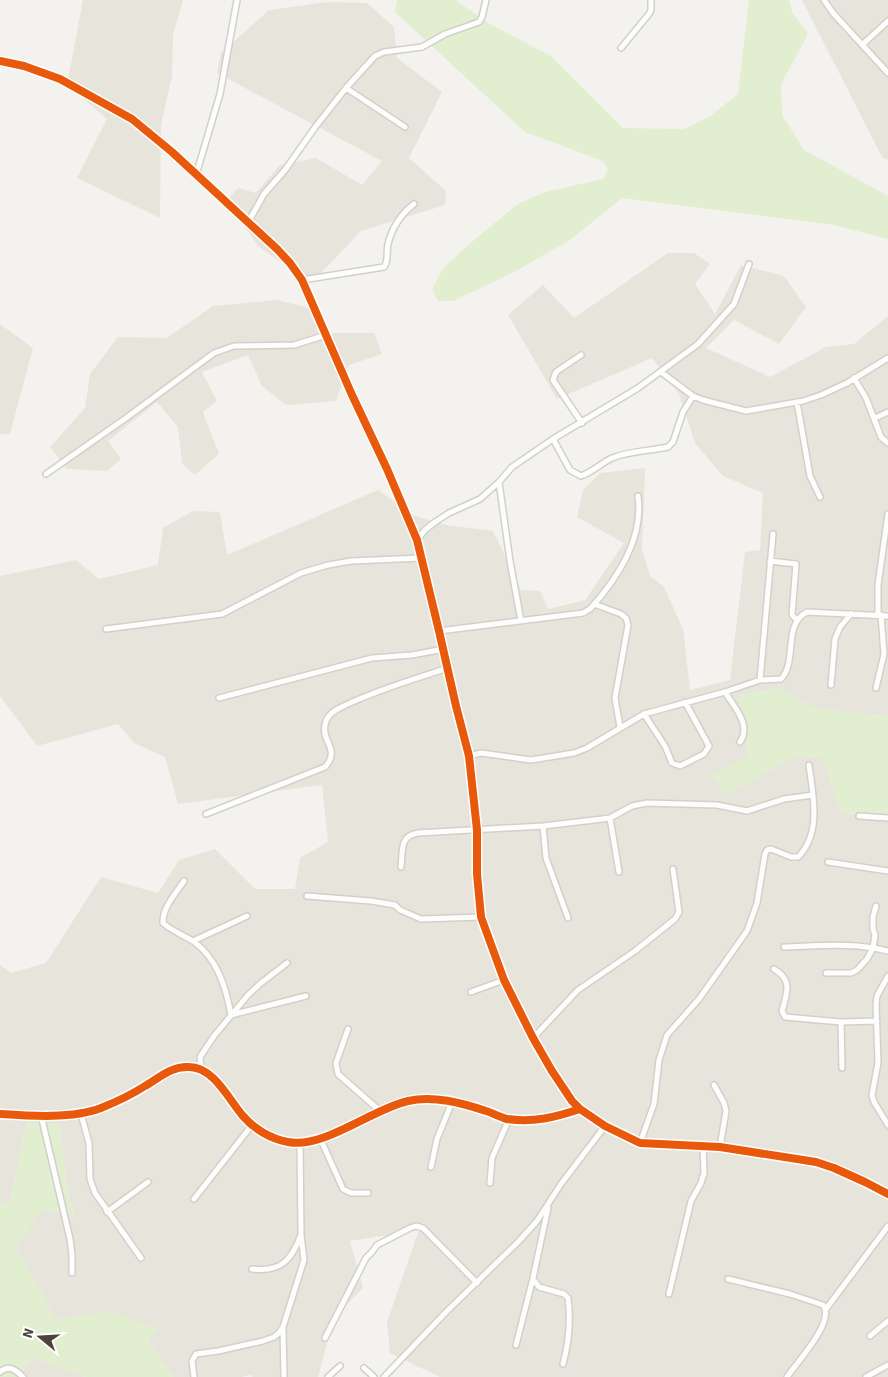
<svg xmlns="http://www.w3.org/2000/svg" width="888" height="1377" font-family="'Source Sans 3',sans-serif">
<style>
.residential{fill:#e7e4dc}
.green{fill:#e1eecf}
.lines{fill:none;stroke-linecap:round;stroke-linejoin:round}
.minor-casing{stroke:#d2d0cb;stroke-width:8}
.tertiary-casing{stroke:#d2d0cb;stroke-width:9}
.minor{stroke:#fdfdfc;stroke-width:5}
.tertiary{stroke:#fdfdfc;stroke-width:6}
.cycleway-casing{stroke:#fff;stroke-width:11}
.cycleway{stroke:#e8590c;stroke-width:8}
</style>
<rect width="100%" height="100%" fill="#f4f2ee"/>
<path class="residential" d="M83,0H183L173,35L172,76L161,125L160,218L77,178L107,119L67,85Z
M802,0H888V160L882,157Z
M328,2L367,3L394,27L397,58L442,92L409,158L446,191L445,205L361,231L320,274L303,278L258,246L227,200L238,188L256,193L280,165L316,158L362,185L382,161L217,73L221,53L269,10Z
M668,253H694L710,264L695,284L715,314L741,265L784,276L806,307L779,344L734,320L706,348L770,377L826,347L854,344L888,316V715H880L817,709L778,688L739,696L749,756L726,795L795,756L822,757L843,814L888,813V1377H440L390,1353L387,1322L419,1230L350,1241L363,1288L334,1317L318,1377H253L251,1375L241,1377H174L147,1340L157,1329L112,1312L55,1318L16,1248L41,1211L74,1214L66,1182L60,1125L27,1122L9,1206L0,1203V965L11,973L46,963L101,877L158,893L179,860L215,849L255,889H295L300,858L328,842L322,785L178,804L165,757L134,743L118,724L37,746L0,696V576L76,560L99,579L158,565L163,528L193,511L220,512L227,555L378,490L415,516L447,525L493,531L521,590L540,591L548,609L585,600L624,543L577,517L583,490L600,473L645,468L642,550L650,576L664,587L683,629L690,690L730,680L745,552L760,550L763,493L723,476L695,443L679,394L652,358L557,399L508,315L543,285L574,318Z
M277,300L321,311L331,333H374L382,354L349,365L336,401L286,405L262,386L248,355L202,372L217,401L203,412L219,454L195,475L182,463L178,427L157,402L108,441L121,459L107,471L67,469L50,447L85,408L90,374L118,337L167,338L213,306Z
M0,324L33,348L10,434H0Z
M33,1358L85,1377H18Z"/>
<path class="green" d="M397,0H455L490,24L551,56L623,128L684,129L710,116L738,94L749,0H789L792,12L808,34L781,84L782,115L804,150L888,196V239L834,225L622,198L570,240L514,272L453,301H438L432,289L444,267L482,233L518,204L545,192L603,179L608,169L603,161L525,132L395,12Z
M778,688L817,709L880,715H888V813L843,814L822,757L795,756L726,795L710,775L749,756L739,696Z
M27,1122L60,1125L66,1182L74,1214L41,1211L16,1248L55,1318L112,1312L158,1329L147,1340L174,1377H85L33,1358L18,1377H0V1203L9,1206Z"/>
<g class="lines">
<defs>
<path id="minor" d="M824,0L833,13L888,73
M862,45L888,21
M621,48L649,14L651,10V0
M346,88L405,127
M196,175L220,94L237,0
M249,225L250,219L264,194L285,170L316,126L346,88L375,56L384,52L422,47L445,34L479,22L482,17L486,0
M302,280L384,267C389,261 386,252 388,244C392,228 401,214 414,204
M581,355L556,372L553,380L582,423
M661,372L693,396L703,400L746,411L803,401L821,395L847,383L888,358
M854,378L866,398L881,437L888,443
M797,402L810,476L820,497
M875,418L888,412
M553,439L570,470L581,476C593,472 601,463 612,458C629,451 650,451 668,447L673,442L683,412L693,396
M46,474L126,418L214,353L234,346L294,345L326,335
M499,482L510,561L521,621
M417,540L425,530L435,522L449,513L480,499L499,482L512,467L553,439L638,388L698,344L734,304L749,264
M770,561L796,564L792,615L797,620
M594,604L621,614L626,618L628,625L615,698L620,727
M878,615V585L888,514
M106,629L222,614L301,573L328,565L351,561L421,558
M439,631L583,613L590,609C617,579 644,538 638,496
M760,680L773,534
M831,685L835,639L840,627L851,614
M876,688L884,654L881,615
M725,692C734,707 752,725 740,742
M219,698L372,658L412,655L444,649
M644,714L665,746L672,763L680,766L704,754L709,746L685,702
M469,756L481,753L531,760L574,753L587,748L644,714L725,692L760,680L781,679C798,661 782,625 807,612L888,616
M206,814L325,767C341,749 321,742 325,725C326,718 331,713 336,710C343,706 350,703 357,700C387,687 417,678 448,668
M859,816L888,818
M610,818L619,872
M543,826L546,858L568,918
M828,862L888,871
M401,867C403,851 399,836 418,833L543,826L594,820L610,818L632,806L647,803L717,805L747,811L784,799L813,795
M184,881C176,893 162,908 163,923C172,931 183,935 193,941C217,958 226,987 231,1015L306,996
M307,896L371,901L395,905L400,910L421,919L481,917
M193,941L247,916
M784,947C818,946 855,942 888,951
M774,969C793,980 787,993 782,1011L785,1017L841,1022L877,1021
M826,973H851L857,970L867,959L873,948L875,935L873,929V917L876,906
M888,976L877,996L876,1004L878,1063L872,1095L874,1102L888,1125
M471,992L504,980
M841,1022L842,1068
M348,1029L336,1063L338,1074L380,1111
M533,1038L578,990L635,951L675,919L679,912L673,869
M201,1070L200,1057L214,1036L248,995L261,983L287,963
M714,1085L724,1103L726,1111L720,1147
M81,1114L89,1143L90,1179L95,1193L141,1258
M41,1115L70,1239L72,1255V1273
M320,1138L343,1189L351,1193H368
M640,1143L654,1104L659,1060L667,1035L699,999L747,931L757,903L765,854L767,850L771,849L791,857H798C822,833 813,795 809,765
M431,1167L437,1139L452,1102
M490,1183L492,1158L509,1119
M194,1199L252,1125
M107,1212L148,1182
M252,1269C281,1272 291,1261 301,1235
M533,1279L539,1287L564,1294L568,1298C571,1321 569,1342 563,1364
M728,1279L790,1294L823,1305C836,1321 797,1362 787,1377
M669,1294L691,1201L701,1183L704,1173L703,1146
M826,1309L888,1226
M283,1327L284,1377
M870,1336L888,1321
M325,1338L366,1258L372,1252L377,1245L410,1228L416,1226L423,1228L477,1283
M516,1345L533,1278L548,1208
M364,1368L374,1377
M0,1372C9,1364 16,1370 23,1377
M194,1377L192,1361L196,1354L218,1351L263,1341L274,1337L279,1333L283,1327L304,1260L301,1235L300,1142
M328,1377L340,1366
M384,1377L447,1311L518,1242L537,1221L561,1184L605,1126
M866,1377L888,1365"/>
<path id="tertiary" d="M0,61L24,66L60,79L132,119L172,152L277,249L290,263L302,280L352,395L387,469L417,540L439,631L456,706L469,756L477,830V874L481,917L504,980L533,1038L552,1071L572,1101L580,1109L605,1126L640,1143L720,1147L816,1162L834,1168L865,1182L888,1194
M0,1114C30,1116 73,1119 101,1108C116,1102 131,1095 145,1086C159,1078 171,1066 189,1067C214,1067 229,1100 243,1116C254,1129 271,1139 288,1142C324,1149 372,1109 408,1101C433,1095 462,1103 486,1111C493,1113 499,1117 507,1119C533,1123 556,1117 580,1109"/>
</defs>
<use href="#minor" class="minor-casing"/>
<use href="#tertiary" class="tertiary-casing"/>
<use href="#minor" class="minor"/>
<use href="#tertiary" class="tertiary"/>
<defs>
<path id="cycleway" d="M0,61L24,66L60,79L132,119L172,152L277,249L290,263L302,280L352,395L387,469L417,540L439,631L456,706L469,756L477,830V874L481,917L504,980L533,1038L552,1071L572,1101L580,1109L605,1126L640,1143L720,1147L816,1162L834,1168L865,1182L888,1194
M0,1114C30,1116 73,1119 101,1108C116,1102 131,1095 145,1086C159,1078 171,1066 189,1067C214,1067 229,1100 243,1116C254,1129 271,1139 288,1142C324,1149 372,1109 408,1101C433,1095 462,1103 486,1111C493,1113 499,1117 507,1119C533,1123 556,1117 580,1109"/>
</defs>
<use href="#cycleway" class="cycleway-casing"/>
<use href="#cycleway" class="cycleway"/>
</g>
<g transform="translate(40 1337) rotate(288)" stroke="#ffffff" stroke-width="4" paint-order="stroke">
<path d="M0-4L9 19L0 12L-9 19Z" fill="#4b4439"/>
<text y="-8" font-size="14" font-weight="bold" text-anchor="middle" fill="#4b4439">N</text>
</g>
</svg>
